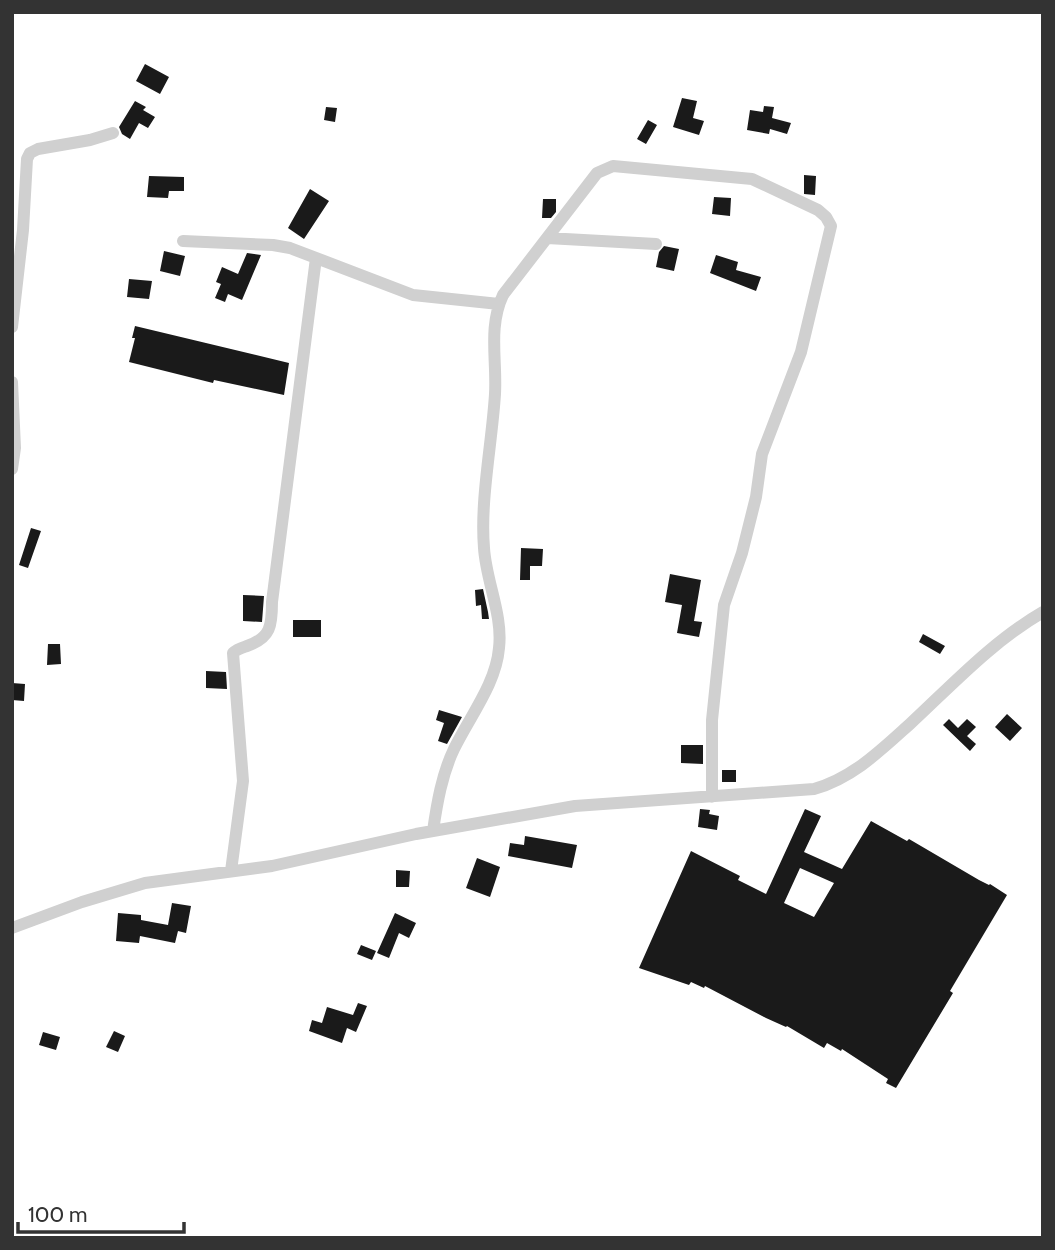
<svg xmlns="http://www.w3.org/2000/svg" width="1055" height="1250" font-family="Cabin,sans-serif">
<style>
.building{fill:#1a1a1a;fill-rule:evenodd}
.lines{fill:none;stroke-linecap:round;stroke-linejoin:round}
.minor{stroke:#d0d0d0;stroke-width:12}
</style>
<rect width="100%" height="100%" fill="#fff"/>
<path class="building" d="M145,64L169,77L160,94L136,81Z
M682,98L697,101L693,118L704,121L699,135L673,127Z
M135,101L146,107L143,110L155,117L148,128L139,123L130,139L122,134L119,127Z
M764,106L774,107L772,118L791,123L787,134L770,129L769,134L747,130L750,110L763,112Z
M326,107L337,108L335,122L324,120Z
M648,120L657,125L646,144L637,139Z
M804,175L816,176L815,195L804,194Z
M149,176L184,177V191H169L168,198L147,197Z
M310,189L329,201L304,239L288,228Z
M714,197L731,198L730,216L712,214Z
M543,199H556V212L551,218H542Z
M664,246L679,249L674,271L656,267L659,252Z
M164,251L185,256L180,276L160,271Z
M247,253L261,255L242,300L228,294L225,302L215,298L221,284L216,282L222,267L238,274Z
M716,255L738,262L736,270L761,277L756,291L710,273Z
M129,279L152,281L149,299L127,297Z
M135,326L289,363L284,395L214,380L213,383L129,362L135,338H132Z
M31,528L41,531L28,568L19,565Z
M521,548L543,549L542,566H530V580H520Z
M670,574L701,580L694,621L702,622L699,637L677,633L682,605L665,602Z
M483,589L488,612L489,619H482L481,605L476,606L475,590Z
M243,595L264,596L262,622L243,621Z
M293,620H321V637H293Z
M923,634L945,646L940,654L919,642Z
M48,644H60L61,664L47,665Z
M206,671L226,672L227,689L206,688Z
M12,683L25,684L24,701L12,700Z
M439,710L462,717L447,744L438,741L444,723L436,720Z
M1007,714L1022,728L1010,741L995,727Z
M949,719L958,728L967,719L976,727L967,736L976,744L970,751L943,725Z
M681,745H703V764L681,763Z
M722,770H736V782H722Z
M700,809L710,810L709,814L719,816L717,830L698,827Z
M805,809L821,816L804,852L842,869L871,821L907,841L909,839L979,880L989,885L990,884L1007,895L950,991L953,993L896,1088L886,1083L888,1079L842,1049L841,1051L827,1043L824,1048L787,1026L786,1027L766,1018L705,986L704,988L691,982L689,985L639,968L691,851L740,876L738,880L766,894ZM800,868L834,883L814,917L784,903Z
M525,836L577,845L572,868L508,856L510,843L524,845Z
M477,858L500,867L490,897L466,888Z
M396,870L410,871L409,887H396Z
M172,903L191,906L186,933L178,931L175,943L140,936L139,943L116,941L118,913L141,915V920L168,925Z
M395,913L416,923L409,938L399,933L389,958L377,953Z
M361,945L376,951L372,960L357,954Z
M358,1003L367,1006L356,1032L347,1028L342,1043L309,1031L312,1020L322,1023L327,1007L353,1015Z
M114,1031L125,1036L118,1052L106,1047Z
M43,1032L60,1037L56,1050L39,1045Z"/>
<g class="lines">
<path class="minor" d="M547,238L656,244
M183,241L273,245L290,248L413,295L499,304
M12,327L23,230L27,159L30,153L38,149L90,140L113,133
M12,382L15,448L12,469
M433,831C437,803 442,774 454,749C470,716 496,684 499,648C503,615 486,581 484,548C480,500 492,443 495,394C497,360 488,327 503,295L597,173L613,166L752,179L818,210L826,217L831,226L801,352L762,454L756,497L742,553L724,605L712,720V797
M231,871L243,781L233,653C237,649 241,648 247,646C271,638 272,625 272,602L316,258
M12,928L82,902L145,883L272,866L416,834L575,806L814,789C853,778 881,750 911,723C953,684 993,641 1043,612"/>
</g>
<rect width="1055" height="1250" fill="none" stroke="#333333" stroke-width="28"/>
<path d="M18 1222v10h166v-10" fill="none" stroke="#333333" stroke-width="3.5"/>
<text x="28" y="1222" font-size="21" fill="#333333" stroke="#ffffff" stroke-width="5" paint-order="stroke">100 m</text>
</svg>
